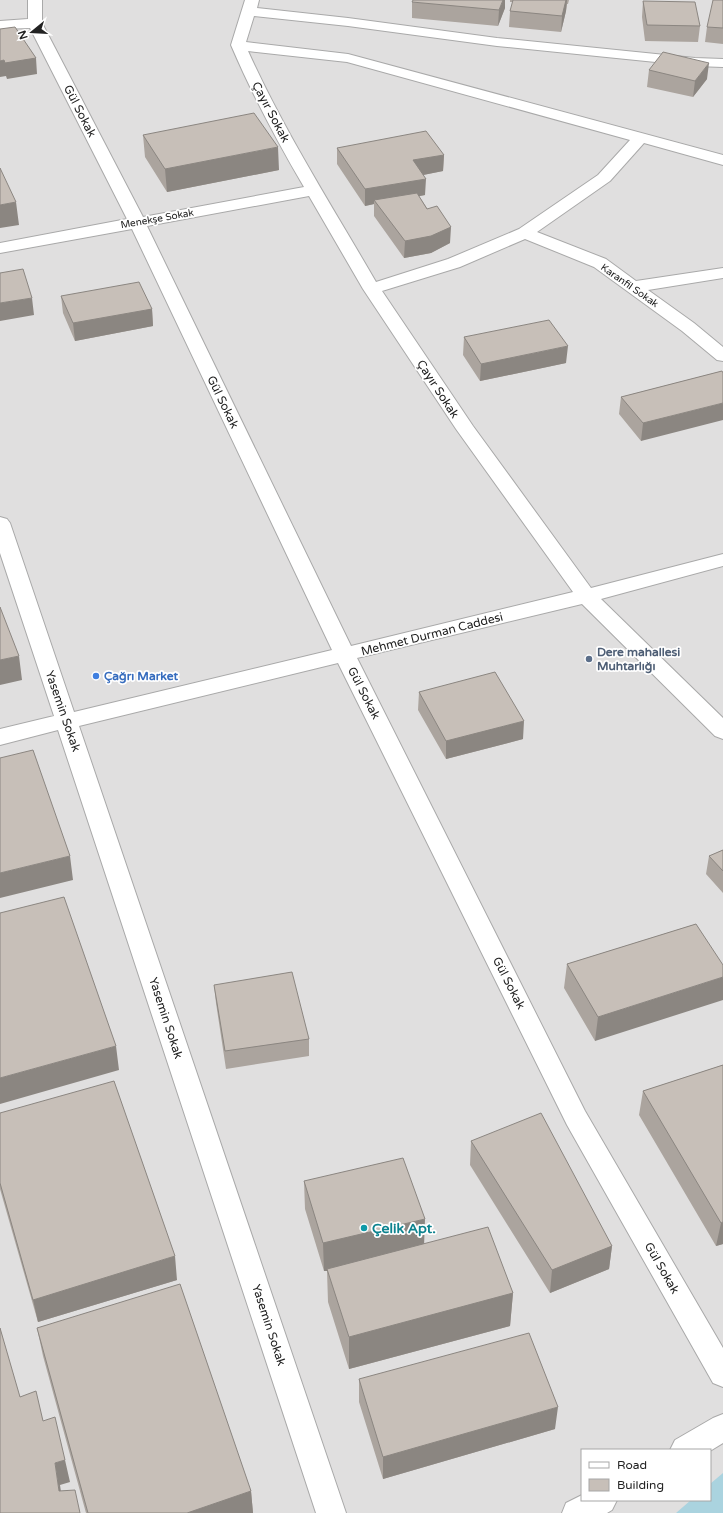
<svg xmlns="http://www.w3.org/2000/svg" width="723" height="1513" font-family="'Varela Round',sans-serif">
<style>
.residential{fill:#e0dfdf;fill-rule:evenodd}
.water{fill:#aad3df}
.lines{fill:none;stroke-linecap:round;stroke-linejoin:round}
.street-casing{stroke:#a9a9a9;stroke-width:2}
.street{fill:#fff;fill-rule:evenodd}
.wall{fill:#aba49e}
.shaded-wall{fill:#8b8681}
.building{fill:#c7bfb8;stroke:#8b8681}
.service-dot{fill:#5c6f8a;stroke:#fff;stroke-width:1.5}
.shop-dot{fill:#3f7fe0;stroke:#fff;stroke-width:1.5}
.culture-dot{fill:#0f9aa8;stroke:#fff;stroke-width:1.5}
.labels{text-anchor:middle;stroke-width:3.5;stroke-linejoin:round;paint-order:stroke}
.far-street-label{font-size:10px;fill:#222;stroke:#fff}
.street-label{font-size:12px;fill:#222;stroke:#fff}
.service-label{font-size:12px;font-weight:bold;fill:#4e5e75;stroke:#fff;text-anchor:start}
.shop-label{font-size:12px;font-weight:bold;fill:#366cbe;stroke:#fff;text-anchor:start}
.near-culture-label{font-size:14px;font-weight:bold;fill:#0d838f;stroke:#fff;text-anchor:start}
</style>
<rect width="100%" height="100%" fill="#f2efe9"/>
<path class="residential" d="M0,0H723V1513H0ZM582,1450H710V1500H582Z"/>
<path class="water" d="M723,1473V1513H676L691,1500H710V1484Z"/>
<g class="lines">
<defs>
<path id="street" d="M28,0H42V23L143,217L304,187C277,141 252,94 231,45L245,0H259L257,8L348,18L497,38L695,58L723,59V67L695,66L497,46L348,26L254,16L246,42L348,54L723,155V165L644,143L610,181L537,232L606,259L636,281L723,268V278L648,290L694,323L723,347V361L717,360L682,331L594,267L525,239L460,267L382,291L473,426L591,588L723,554V566L601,599L723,718V739L715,736L582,604L357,658L585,1111L723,1348V1387L713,1383L567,1125L338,663L79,726L346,1513H316L58,730L0,745V729L54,716L0,553V517L7,519L10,523L74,712L332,650L132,229L0,253V243L127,219L30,28L0,29V21L28,19ZM248,51L347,62L630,140L598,175L519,229L448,259L376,282C332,206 284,131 248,51ZM309,196L363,289L456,429L573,592L351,646L147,226Z
M723,1414V1443L710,1451L670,1450L675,1440L713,1418Z
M582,1495V1500H617L612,1510L607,1513H562L566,1503Z"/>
</defs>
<use href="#street" class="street-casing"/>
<use href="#street" class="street"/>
</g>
<path class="wall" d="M510,0H569L568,4H567L566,11L561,32L509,27L510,11L513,2H510Z
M723,0V44L705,42L707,27Z
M643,1L700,26L698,42L645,41L642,17Z
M412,2L505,8L498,26L412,18Z
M649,70L707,79L693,97L647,87Z
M143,135L279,170L167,192L145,157Z
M337,148L444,155L443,171L423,175L425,195L419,196L450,243L431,253L404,258L374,216V204L365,206L337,164Z
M61,296L152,309L153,326L75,341L63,313Z
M464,337L566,363L480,381L463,355Z
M722,371L641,441L619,414L621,397Z
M419,692L523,739L446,759L418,710Z
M723,850V893L706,874L709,856Z
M696,924L595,1041L564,988L567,964Z
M214,985L309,1039V1056L226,1069L216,1003Z
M723,1065V1244L716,1246L639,1115L643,1091Z
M0,1113L177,1280L38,1322L0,1189Z
M471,1141L612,1246L609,1269L550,1293L470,1165Z
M304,1181L424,1244L513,1293L510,1326L349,1369L328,1302L327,1271H324L305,1209Z
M37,1328L251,1491L253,1513H86L43,1356Z
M359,1379L555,1429L383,1479L359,1402Z"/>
<path class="shaded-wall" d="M503,0H505V8L498,26L499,10Z
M566,0H567L566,11L561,32L562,16Z
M36,58L37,74L7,79L6,76L0,77V61L4,60Z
M709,63L707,79L693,97L695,81Z
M278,147L279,170L167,192L165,169Z
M444,155L443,171L413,177V160Z
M426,179L425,195L377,204L374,200V204L365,206V189Z
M16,202L19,225L0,228V205Z
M451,227L450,243L431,253L404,258L405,241Z
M32,298L34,315L0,321V303Z
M152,309L153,326L75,341L73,323Z
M568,346L566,363L480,381L481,364Z
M723,403V420L641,441L643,423Z
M19,656L22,680L0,685V660Z
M524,721L523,739L446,759V741Z
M70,856L73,880L0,898V873Z
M723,977V1000L595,1041L598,1017Z
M116,1046L119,1070L0,1104V1078Z
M425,1219L424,1247L327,1269V1271H324L323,1243Z
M723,1222V1244L716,1246L721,1223Z
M612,1246L609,1269L550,1293L552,1270Z
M175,1256L177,1280L38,1322L33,1300Z
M513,1293L510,1326L349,1369V1337Z
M558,1407L555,1429L383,1479V1457Z
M65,1460L70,1482L60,1485L64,1512L59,1491L55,1463Z
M251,1491L253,1513H187Z"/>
<path class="building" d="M413,0H503L499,10L412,2Z
M513,0H566L562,16L510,11Z
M713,0H723V28L707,27Z
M643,1L695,2L700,26L647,25Z
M15,27L36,58L5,63L4,60L0,61V29Z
M663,52L709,63L695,81L649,70Z
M254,113L278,147L165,169L143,135Z
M426,131L444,155L413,160L426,179L365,189L337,148Z
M0,168L16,202L0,205Z
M417,193L427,209L437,206L451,227L431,236L405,241L374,200Z
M23,269L32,298L0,303V273Z
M139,282L152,309L73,323L61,296Z
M549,320L568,346L481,364L464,337Z
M722,371L723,373V403L643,423L621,397Z
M0,607L19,656L0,660Z
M495,672L524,721L446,741L419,692Z
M33,750L70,856L0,873V758Z
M723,850V871L709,856Z
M64,897L116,1046L0,1078V913Z
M696,924L723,965V977L598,1017L567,964Z
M292,972L309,1039L225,1051L214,985Z
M723,1065V1222L721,1223L643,1091Z
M114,1081L175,1256L33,1300L0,1183V1113Z
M541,1113L612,1246L552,1270L471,1141Z
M403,1158L425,1219L323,1243L304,1181Z
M488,1227L513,1293L349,1337L327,1269Z
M180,1284L251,1491L187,1513H88L37,1328Z
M0,1328L20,1397L36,1391L43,1421L55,1417L65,1460L55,1463L59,1491L75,1490L80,1513H0Z
M529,1333L558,1407L383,1457L359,1379Z"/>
<circle class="service-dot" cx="589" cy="659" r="4"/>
<circle class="shop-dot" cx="96" cy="676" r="4"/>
<circle class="culture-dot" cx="364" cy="1228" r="4"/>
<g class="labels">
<g class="far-street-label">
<text transform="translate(157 218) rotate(-10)" y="4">Menekşe Sokak</text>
<text transform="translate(630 285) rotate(35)" y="4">Karanfil Sokak</text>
</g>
<g class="street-label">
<text transform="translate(80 111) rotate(63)" y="4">Gül Sokak</text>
<text transform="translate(271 112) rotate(62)" y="4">Çayır Sokak</text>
<text transform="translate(438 389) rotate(57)" y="4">Çayır Sokak</text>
<text transform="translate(223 402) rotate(64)" y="4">Gül Sokak</text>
<text transform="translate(432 634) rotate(-14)" y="4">Mehmet Durman Caddesi</text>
<text transform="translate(364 693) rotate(63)" y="4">Gül Sokak</text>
<text transform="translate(63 711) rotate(71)" y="4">Yasemin Sokak</text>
<text transform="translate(509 983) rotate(63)" y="4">Gül Sokak</text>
<text transform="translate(166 1018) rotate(72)" y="4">Yasemin Sokak</text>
<text transform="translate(662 1268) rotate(60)" y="4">Gül Sokak</text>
<text transform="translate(269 1325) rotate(72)" y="4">Yasemin Sokak</text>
</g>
<g class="service-label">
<text x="597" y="656">Dere mahallesi<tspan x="597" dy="14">Muhtarlığı</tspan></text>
</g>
<g class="shop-label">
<text x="104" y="680">Çağrı Market</text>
</g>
<g class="near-culture-label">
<text x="372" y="1233">Çelik Apt.</text>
</g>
</g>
<rect x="581" y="1449" width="130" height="52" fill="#ffffff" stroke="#a7a7a7"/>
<rect x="589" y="1462" width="20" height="6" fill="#ffffff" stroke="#a7a7a7"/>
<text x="617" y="1469" font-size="12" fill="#222222">Road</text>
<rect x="589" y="1479" width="20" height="12" fill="#c7bfb8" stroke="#a7a7a7"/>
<text x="617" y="1489" font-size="12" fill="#222222">Building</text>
<g transform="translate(32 32) rotate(252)" stroke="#ffffff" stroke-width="3" paint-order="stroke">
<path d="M0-3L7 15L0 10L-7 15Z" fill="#222222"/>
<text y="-6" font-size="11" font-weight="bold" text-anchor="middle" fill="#222222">N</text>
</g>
</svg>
